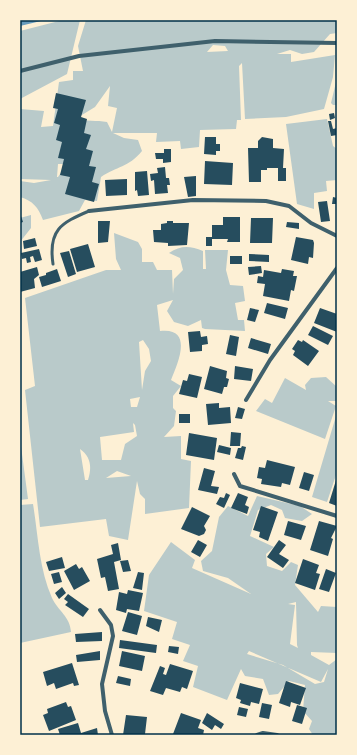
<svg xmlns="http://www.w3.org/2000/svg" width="357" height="755" font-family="Inter,sans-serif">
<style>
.green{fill:#b9caca;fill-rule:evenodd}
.water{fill:#669bbc}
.building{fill:#264d5e}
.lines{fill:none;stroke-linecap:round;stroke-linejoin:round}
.service{stroke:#3f606c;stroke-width:3}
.minor{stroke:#3f606c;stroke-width:4}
.neatline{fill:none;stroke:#003049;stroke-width:1.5}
</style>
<rect width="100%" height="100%" fill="#fdf0d5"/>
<path class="green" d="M63,20H80L67,74L20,99V31Z
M86,20H337V33L330,34L314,52L302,54L290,50L277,54H291V62L335,55L333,77L324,109L286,117L245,119L242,63L239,66L241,120H237L236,129L200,130L199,147L181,149L180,141L156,142L157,133H113L124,138L138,140L142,151C128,168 117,166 101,177L97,201L85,200L79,211L43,220C38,207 33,201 20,197V181L34,183L51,180L20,179V109L44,111L41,127L53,126L59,82L73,80V71H83L78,46ZM213,45L225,46L228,51L207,52ZM110,86L108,106L117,108L112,132L107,122C97,120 85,122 77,118L95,107ZM58,164H67L58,177H57Z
M337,78V105H333L331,103Z
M327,119L333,146L337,149V180L326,181L327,191L314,193V209L297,204L286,124Z
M31,215V228L20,242V218Z
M114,233L138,242L142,249V262H153L157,270H172L173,294L174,279L183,270L180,258L169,253C181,245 190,246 203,251V269H206L205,250H228L226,270L230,285L243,286L245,301L235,303L238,320H244L245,331L205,329L202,328L201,320L188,326L174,322L167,311L173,300L157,305L160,331C194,327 178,363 171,380L181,386L173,396V408L176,411L174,426L164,437L181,436V459L191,461L189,508L145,514V499L140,494L137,481L128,540L109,536L106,519L40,527L25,390L35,386L25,298L106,270H121L116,259ZM143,340L149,349L151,361L145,371L142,390L139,342ZM140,397L137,407H131L130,399ZM133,423L135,425L137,436L125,444L121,460H102L100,437L134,432ZM80,449C91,457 92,467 88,480H85ZM117,471L131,476L106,478Z
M326,377L337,387L336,401H328L336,406L325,439L256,411L265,399L272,403L285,378L306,390L305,385L311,378Z
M336,416L337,472L327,502L312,497Z
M20,439L28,499L20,500Z
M257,496L300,506L312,514L302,521L285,518L282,510L271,505L258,510L250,536L274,547L266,554L267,566L282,571L291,562L298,565L295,585L318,612L321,606L337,607V653L311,652V655L329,665L337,659V735H313L309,729L312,721L303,711L305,685L289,681L278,694L269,695L263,679L245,676L241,669L227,700L193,687L198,666L183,661L190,645L172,639L177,622L144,611L149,575L171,542L195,560L192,568L251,594L228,578L203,571L201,561L212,551L219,517L228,506L248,516ZM296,602L297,645L298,648L290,644L295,605L288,604ZM249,651L321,682L328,669L324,682L315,684L283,665L247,654Z
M33,504C38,534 39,569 52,598C58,611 70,616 71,632L20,643V505Z"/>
<path class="water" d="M20,20H45L20,26Z"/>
<path class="building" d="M56,93L86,100L81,117L87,119L84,133L91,135L86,149L93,151L89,166L96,167L92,182L99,184L94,202L65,194L70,177L60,175L64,159L58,158L62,142L56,140L60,125L54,123L58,109L53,108Z
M334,113L335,118L330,120L329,114Z
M328,121H331L333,129L337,128V135L331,136Z
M205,137H216V144H220V151H216V155L204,154Z
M262,137L273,139V148L284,149L283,168H286V181H278V168H267V170H261V182H249L248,148H258V141Z
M164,149H171V162L163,163V159H156L155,153H164Z
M205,161L233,163L232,185L204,184Z
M165,167L166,178H169L170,185H167L168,193L155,194L154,180L151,181L150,174L158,173L157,168Z
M147,171L149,195L138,196L137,190L135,191V172Z
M196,176V196L188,197L184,177Z
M127,179V195L106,196L105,180Z
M333,197L337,198V204H332Z
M327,201L330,221L321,222L318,202Z
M20,213L23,222L20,223Z
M223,217H240V242H227L228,239H212V246H206V237H212V225H223Z
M251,218H273L272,243H250Z
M98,221H110L108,242L98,243Z
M167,221H173V223H189L187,245L168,246V243L154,242L153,230H161V224L167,223Z
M287,222L299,223V229L286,227Z
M296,237L313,240L314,243L313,258L309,257L308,264L291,260Z
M35,238L37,246L24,249L23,241Z
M88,244L95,267L77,272L70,249Z
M39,249L42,260L35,262L33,256L30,257L31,262L27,263L26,258L22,259L21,253Z
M69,251L76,274L68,277L60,253Z
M249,254L269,255V262L249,261Z
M230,256H242V264H230Z
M261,266L262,273L249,275L248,267Z
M37,267L39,275L34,279L35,288L20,292V272Z
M57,269L61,281L42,287L39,277L46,275V273Z
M282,269L294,271L293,276H297L294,291L291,290L289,301L263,296L265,284L257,283L258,276L263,277L264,270L281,273Z
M267,303L288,308L285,319L264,313Z
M250,308L259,310L255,322L247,320Z
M320,308L337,314V332L314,323Z
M313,326L333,336L328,345L308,335Z
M200,331L201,337L207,336L208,344L202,345V351L190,352L188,332Z
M230,335L239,337L236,356L226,354Z
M251,338L271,344L268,354L248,348Z
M298,340L302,342L303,340L319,351L308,366L293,355L295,351L292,349Z
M210,366L227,371L226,378L229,379L227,387H224L222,394L204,389Z
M235,366L253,369L251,381L234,379Z
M189,374L202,377L197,398L179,394L183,380L187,381Z
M219,403V408L230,407L231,423L208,425L206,404Z
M238,407L245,409L242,419L235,418Z
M179,414H190V423H179Z
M231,432L241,433L240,446H230Z
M189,433L217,438L214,460L186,455Z
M219,445L231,448L230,455L217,452Z
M242,446L246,447L243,460L235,458L238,448H241Z
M267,460L295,467L290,485L282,483L281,487L261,484L262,479L257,478L259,467L265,468Z
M204,468L215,471L211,486L219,487L217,494L198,490Z
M304,472L314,475L309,491L299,488Z
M337,477V506L329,503Z
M226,493L230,495L224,508L216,504L220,497L224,498Z
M238,493L248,497L245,505L249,507L247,514L231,508Z
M261,506L278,512L268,541L259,537L260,532L253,530Z
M192,507L210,516L204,526L206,530L204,534L199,536L181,529Z
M288,521L306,526L301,540L284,535Z
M319,521L337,526L331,538L333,539L328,556L310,550Z
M198,540L207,545L200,557L191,552Z
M279,540L286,545L279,554L289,560L283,568L267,557Z
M118,543L121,560L114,562L119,589L108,591L105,577L101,578L97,559L113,554L111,545Z
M62,557L65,568L49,571L46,562Z
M303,559L319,565L316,573L320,574L315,590L295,583Z
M128,560L131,571L123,572L120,561Z
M76,564L79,569L82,567L90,581L74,590L64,571Z
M326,569L336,573L329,592L319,589Z
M59,572L62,582L54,584L51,574Z
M138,572L144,573L142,590L133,588Z
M62,587L66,593L59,599L55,593Z
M128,590L143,593L139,611L127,609L126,613L116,610L119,592L127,594Z
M68,594L89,609L83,617L65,605L68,602L64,599Z
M128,612L142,616L137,635L122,631Z
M148,617L162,620L159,632L146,626Z
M102,632V641L76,642L75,634Z
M120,640L157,645L156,653L119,648Z
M169,646L179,647L178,654L168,652Z
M100,651V660L77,662L76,655Z
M122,651L145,656L142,671L119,666Z
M72,663L79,685L74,686L73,683L56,689L54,683L47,686L43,672Z
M170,664L193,671L187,689L182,687L180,692L166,688L163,695L150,691L160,666L165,668L163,674L166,675Z
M118,676L131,679L130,686L116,683Z
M286,681L306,688L300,705L291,702L290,707L279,703Z
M240,683L263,689L259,704L251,702L250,706L240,703L241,700L236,698Z
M66,702L68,707L71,706L76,720L49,731L43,715L48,713L47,709Z
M262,703L272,705L269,719L259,717Z
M297,705L307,708L302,724L292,721Z
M239,707L248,709L246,717L237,715Z
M181,713L201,720L198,728L204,730L203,735L173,734Z
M207,713L224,724L221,729L215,725L212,730L202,723Z
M126,715L147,717L145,734L123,735Z
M78,723L81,733L97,728L98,735H60L58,729Z"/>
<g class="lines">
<path class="service" d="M53,264C48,230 61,223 89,211"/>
<path class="minor" d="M20,71L79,56L215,41L337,43
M89,211L193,200L266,201L289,206L311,223L337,236
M246,400L270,360L337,268
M234,474L240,486L337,516
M100,610L111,625L113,636L102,684L105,711L112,735
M257,735L263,733L277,735"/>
</g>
<rect width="357" height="755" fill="none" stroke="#fdf0d5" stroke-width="42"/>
<rect x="21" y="21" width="315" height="713" class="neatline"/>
</svg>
